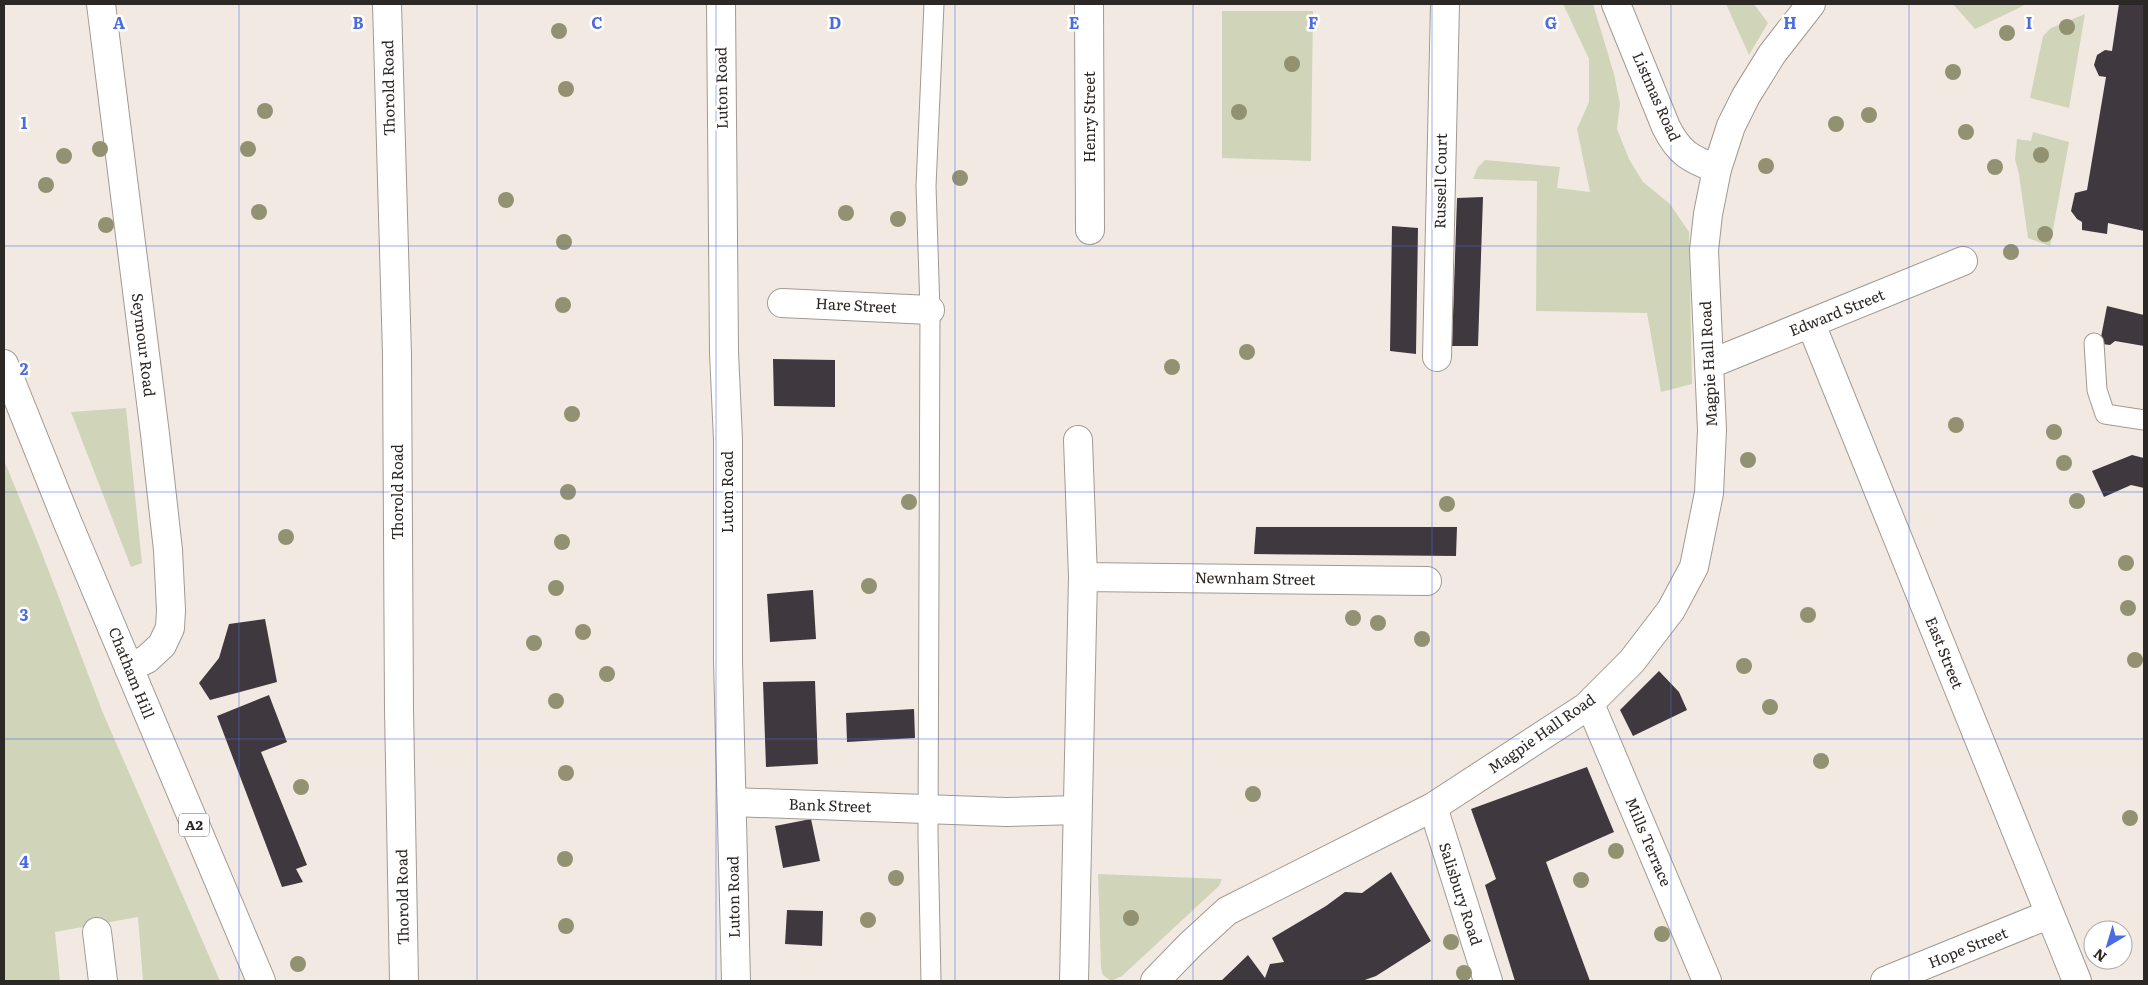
<svg xmlns="http://www.w3.org/2000/svg" width="2148" height="985" font-family="Literata,serif">
<style>
.green{fill:#d0d5b9}
.building{fill:#3f383f}
.lines{fill:none;stroke-linecap:round;stroke-linejoin:round}
.service-casing{stroke:#a19a92;stroke-width:21}
.minor-casing{stroke:#a19a92;stroke-width:30}
.tertiary-casing{stroke:#a19a92;stroke-width:30}
.primary-casing{stroke:#a19a92;stroke-width:30}
.service{stroke:#fff;stroke-width:19}
.minor{stroke:#fff;stroke-width:28}
.tertiary{stroke:#fff;stroke-width:28}
.primary{stroke:#fff;stroke-width:28}
.tree{fill:#929171}
.grid{fill:none;stroke:#4b6ce0;stroke-width:1;stroke-opacity:0.55}
.labels{text-anchor:middle;stroke-width:5;stroke-linejoin:round;paint-order:stroke}
.shield{fill:#fff;stroke:#6b6867;stroke-width:1}
.shield-label{font-size:14px;font-weight:bold;fill:#2c2826}
.street-label{font-size:15px;fill:#2c2826;stroke:#fff}
.grid-label{font-size:16px;text-anchor:middle;font-weight:bold;fill:#4b6ce0;stroke:#fff;stroke-width:5;stroke-linejoin:round;paint-order:stroke}
</style>
<rect width="100%" height="100%" fill="#f2eae2"/>
<path class="green" d="M1563,4H1593L1614,74L1620,104L1617,129L1629,159L1643,182L1670,204L1689,232L1692,384L1661,392L1647,313L1536,311L1537,181L1473,179L1478,167L1485,160L1560,167L1557,188L1590,192L1577,129L1589,102V59Z
M1726,4H1754L1768,23L1749,55Z
M1953,4H2027L1975,29Z
M1222,11H1313L1311,161L1222,158Z
M2085,14L2069,108L2030,98L2043,36L2051,28Z
M2033,132L2069,142L2050,246L2028,238L2019,175L2015,159L2017,139L2031,141Z
M126,408L142,563L131,567L71,412Z
M4,460L38,543L103,713L220,981H143L138,917L55,932L60,981H4Z
M1098,874L1222,879L1219,886L1122,976L1111,981L1103,975L1101,969Z"/>
<path class="building" d="M2119,4H2144V231L2108,223L2107,234L2082,230V222L2077,219L2071,211L2075,193L2087,190L2106,77L2099,76L2094,65L2097,55L2105,50L2112,51Z
M1483,197L1478,346H1452L1457,198Z
M1392,226L1418,228L1416,354L1390,351Z
M2107,306L2144,315V346L2115,341L2110,345L2102,344L2101,337Z
M773,359L835,360V407L774,406Z
M2132,455L2144,458V488L2131,485L2104,497L2092,471Z
M1256,527H1457L1456,556L1254,554Z
M813,590L816,639L770,642L767,594Z
M265,619L277,682L210,700L199,683L219,658L229,624Z
M1659,671L1679,692L1687,710L1633,736L1620,710Z
M815,681L818,764L766,767L763,682Z
M269,695L287,742L261,752L307,865L296,869L303,882L282,887L217,716Z
M914,709L915,738L847,742L846,713Z
M1587,767L1614,832L1546,862L1590,981H1515L1485,885L1496,879L1471,809Z
M811,819L820,861L783,868L775,826Z
M1391,872L1431,941L1376,976L1362,981H1221L1248,955L1265,978L1270,964L1284,962L1272,938L1326,906L1345,892L1362,893Z
M787,910L823,911L822,946L785,944Z"/>
<g class="lines">
<defs>
<path id="service" d="M2094,343L2097,390L2105,414L2144,420
M931,981L928,835L930,310L926,186L934,4"/>
<path id="minor" d="M101,4L155,434L168,550L171,610L170,628L162,645L147,659L129,668
M387,4L397,355L399,709L404,981
M1089,4L1090,230
M1616,4L1666,127C1679,153 1690,159 1717,169
M782,303L930,310
M1811,324L2077,981
M1437,357L1445,4
M1710,364L1963,261
M1083,577L1427,581
M1590,704L1707,981
M732,802L1006,812L1077,810
M1433,807L1488,981
M97,932L103,981
M1074,981L1083,577L1078,440
M1885,981L2050,914"/>
<path id="tertiary" d="M721,4L724,352L728,440V660L736,981
M1155,981L1191,944L1227,911L1433,807L1586,707L1632,661L1671,610L1694,567L1709,493L1712,430L1704,250L1708,214L1717,169L1731,126L1746,96L1772,54L1811,4"/>
<path id="primary" d="M4,364L67,521L261,981"/>
</defs>
<use href="#service" class="service-casing"/>
<use href="#minor" class="minor-casing"/>
<use href="#tertiary" class="tertiary-casing"/>
<use href="#primary" class="primary-casing"/>
<use href="#service" class="service"/>
<use href="#minor" class="minor"/>
<use href="#tertiary" class="tertiary"/>
<use href="#primary" class="primary"/>
</g>
<g class="tree">
<circle cx="2067" cy="27" r="8"/>
<circle cx="559" cy="31" r="8"/>
<circle cx="2007" cy="33" r="8"/>
<circle cx="1292" cy="64" r="8"/>
<circle cx="1953" cy="72" r="8"/>
<circle cx="566" cy="89" r="8"/>
<circle cx="265" cy="111" r="8"/>
<circle cx="1239" cy="112" r="8"/>
<circle cx="1869" cy="115" r="8"/>
<circle cx="1836" cy="124" r="8"/>
<circle cx="1966" cy="132" r="8"/>
<circle cx="100" cy="149" r="8"/>
<circle cx="248" cy="149" r="8"/>
<circle cx="2041" cy="155" r="8"/>
<circle cx="64" cy="156" r="8"/>
<circle cx="1766" cy="166" r="8"/>
<circle cx="1995" cy="167" r="8"/>
<circle cx="960" cy="178" r="8"/>
<circle cx="46" cy="185" r="8"/>
<circle cx="506" cy="200" r="8"/>
<circle cx="259" cy="212" r="8"/>
<circle cx="846" cy="213" r="8"/>
<circle cx="898" cy="219" r="8"/>
<circle cx="106" cy="225" r="8"/>
<circle cx="2045" cy="234" r="8"/>
<circle cx="564" cy="242" r="8"/>
<circle cx="2011" cy="252" r="8"/>
<circle cx="563" cy="305" r="8"/>
<circle cx="1247" cy="352" r="8"/>
<circle cx="1172" cy="367" r="8"/>
<circle cx="572" cy="414" r="8"/>
<circle cx="1956" cy="425" r="8"/>
<circle cx="2054" cy="432" r="8"/>
<circle cx="1748" cy="460" r="8"/>
<circle cx="2064" cy="463" r="8"/>
<circle cx="568" cy="492" r="8"/>
<circle cx="2077" cy="501" r="8"/>
<circle cx="909" cy="502" r="8"/>
<circle cx="1447" cy="504" r="8"/>
<circle cx="286" cy="537" r="8"/>
<circle cx="562" cy="542" r="8"/>
<circle cx="2126" cy="563" r="8"/>
<circle cx="869" cy="586" r="8"/>
<circle cx="556" cy="588" r="8"/>
<circle cx="2128" cy="608" r="8"/>
<circle cx="1808" cy="615" r="8"/>
<circle cx="1353" cy="618" r="8"/>
<circle cx="1378" cy="623" r="8"/>
<circle cx="583" cy="632" r="8"/>
<circle cx="1422" cy="639" r="8"/>
<circle cx="534" cy="643" r="8"/>
<circle cx="2135" cy="660" r="8"/>
<circle cx="1744" cy="666" r="8"/>
<circle cx="607" cy="674" r="8"/>
<circle cx="556" cy="701" r="8"/>
<circle cx="1770" cy="707" r="8"/>
<circle cx="1821" cy="761" r="8"/>
<circle cx="566" cy="773" r="8"/>
<circle cx="301" cy="787" r="8"/>
<circle cx="1253" cy="794" r="8"/>
<circle cx="2130" cy="818" r="8"/>
<circle cx="1616" cy="851" r="8"/>
<circle cx="565" cy="859" r="8"/>
<circle cx="896" cy="878" r="8"/>
<circle cx="1581" cy="880" r="8"/>
<circle cx="1131" cy="918" r="8"/>
<circle cx="868" cy="920" r="8"/>
<circle cx="566" cy="926" r="8"/>
<circle cx="1662" cy="934" r="8"/>
<circle cx="1451" cy="942" r="8"/>
<circle cx="298" cy="964" r="8"/>
<circle cx="1464" cy="973" r="8"/>
</g>
<path class="grid" d="M239,4V981M477,4V981M716,4V981M955,4V981M1193,4V981M1432,4V981M1671,4V981M1909,4V981M4,246H2144M4,492H2144M4,739H2144"/>
<g class="labels">
<rect class="shield" x="179" y="813.5" width="30" height="23" rx="4"/>
<g class="shield-label">
<text x="194" y="830">A2</text>
</g>
<g class="street-label">
<text transform="translate(389 88) rotate(-91)" y="5">Thorold Road</text>
<text transform="translate(722 88) rotate(-91)" y="5">Luton Road</text>
<text transform="translate(1656 97) rotate(66)" y="5">Listmas Road</text>
<text transform="translate(1090 117) rotate(-90)" y="5">Henry Street</text>
<text transform="translate(1441 181) rotate(-89)" y="5">Russell Court</text>
<text transform="translate(856 306) rotate(3)" y="5">Hare Street</text>
<text transform="translate(1837 313) rotate(-22)" y="5">Edward Street</text>
<text transform="translate(143 345) rotate(83)" y="5">Seymour Road</text>
<text transform="translate(1709 364) rotate(-93)" y="5">Magpie Hall Road</text>
<text transform="translate(398 492) rotate(-90)" y="5">Thorold Road</text>
<text transform="translate(728 492) rotate(-90)" y="5">Luton Road</text>
<text transform="translate(1255 579) rotate(1)" y="5">Newnham Street</text>
<text transform="translate(1944 653) rotate(68)" y="5">East Street</text>
<text transform="translate(131 673) rotate(68)" y="5">Chatham Hill</text>
<text transform="translate(1542 734) rotate(-35)" y="5">Magpie Hall Road</text>
<text transform="translate(830 806) rotate(2)" y="5">Bank Street</text>
<text transform="translate(1648 842) rotate(67)" y="5">Mills Terrace</text>
<text transform="translate(1460 894) rotate(72)" y="5">Salisbury Road</text>
<text transform="translate(403 897) rotate(-91)" y="5">Thorold Road</text>
<text transform="translate(734 897) rotate(-91)" y="5">Luton Road</text>
<text transform="translate(1968 948) rotate(-22)" y="5">Hope Street</text>
</g>
</g>
<g class="grid-label">
<text x="119" y="29">A</text>
<text x="358" y="29">B</text>
<text x="597" y="29">C</text>
<text x="835" y="29">D</text>
<text x="1074" y="29">E</text>
<text x="1313" y="29">F</text>
<text x="1551" y="29">G</text>
<text x="1790" y="29">H</text>
<text x="2029" y="29">I</text>
<text x="24" y="129">1</text>
<text x="24" y="375">2</text>
<text x="24" y="621">3</text>
<text x="24" y="868">4</text>
</g>
<rect width="2148" height="985" fill="none" stroke="#2c2826" stroke-width="10"/>
<g transform="translate(2108 945) rotate(218)"><circle r="24" fill="#ffffff" stroke="#aba9a8"/>
<path d="M0-4L9 19L0 12L-9 19Z" fill="#4b6ce0"/>
<text y="-8" font-size="14" font-weight="bold" text-anchor="middle" fill="#2c2826">N</text>
</g>
</svg>
